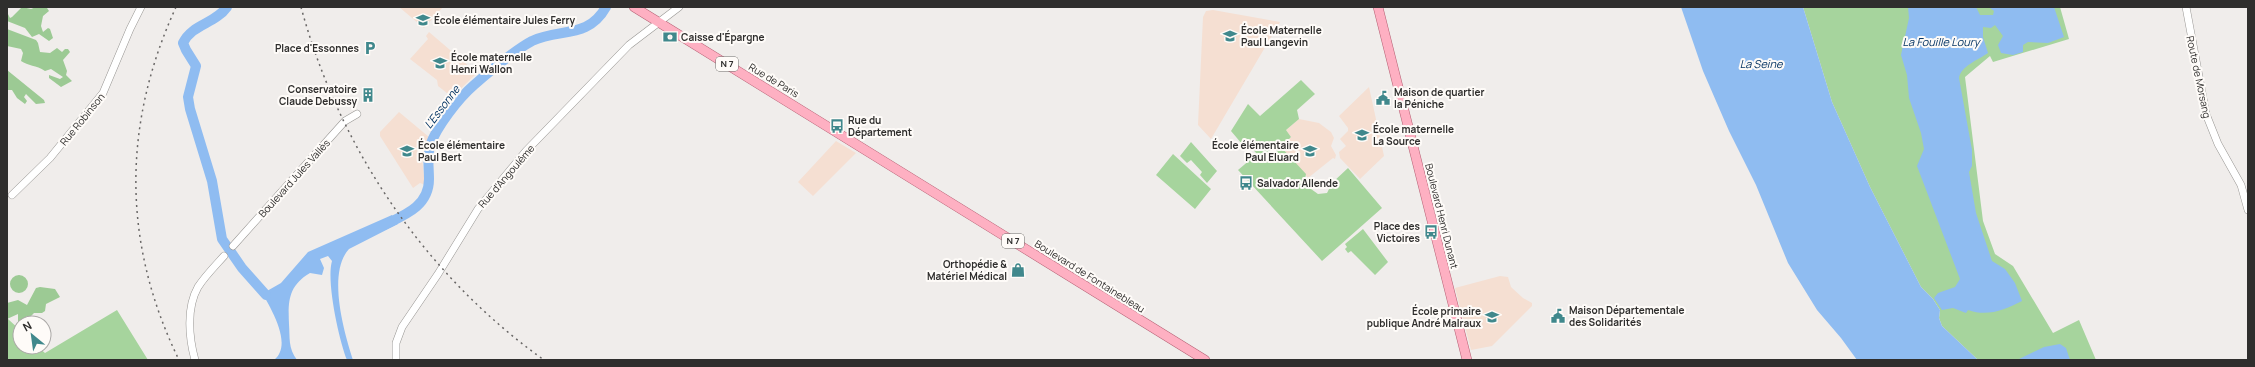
<svg xmlns="http://www.w3.org/2000/svg" width="2255" height="367" font-family="Manrope,sans-serif">
<style>
.education{fill:#f5dfd2}
.green{fill:#a6d49d}
.forest{fill:#9cca94}
.water{fill:#8fbcf1}
.lines{fill:none;stroke-linecap:round;stroke-linejoin:round}
.river{stroke:#8fbcf1;stroke-width:10}
.minor-casing{stroke:#979592;stroke-width:8}
.major-casing{stroke:#b56174;stroke-width:10}
.minor{stroke:#fff;stroke-width:7}
.major{stroke:#feb0c2;stroke-width:9}
.rail{stroke:#696766;stroke-width:1.5;stroke-dasharray:2 4;stroke-linecap:butt}
.labels{text-anchor:middle;stroke-width:4;stroke-linejoin:round;paint-order:stroke}
.shield{fill:#fefbf8;stroke:#6d6c6a;stroke-width:1}
.shield-label{font-size:9px;font-weight:bold;fill:#2f2e2d}
.poi-label{font-size:10px;font-weight:bold;fill:#2f2e2d;stroke:#fefbf8;text-anchor:start}
.street-label{font-size:10px;fill:#2f2e2d;stroke:#fefbf8}
.water-label{font-size:11px;font-style:italic;fill:#043463;stroke:#fefbf8}
</style>
<rect width="100%" height="100%" fill="#f0edeb"/>
<path class="education" d="M399,7H443L424,28Z
M1213,10L1280,22L1211,139L1198,125L1203,17L1206,11Z
M429,32L477,73L452,97L438,86L437,80L410,59L428,39L426,36Z
M1369,87L1384,156L1360,179L1340,158L1339,152L1346,146L1340,139L1348,131V128L1339,116Z
M399,112L429,137L422,158L425,185L420,183L413,188L380,136V132Z
M1299,119L1319,123L1331,132L1334,138L1331,146L1336,155L1335,159L1333,158L1308,178L1281,147L1291,137L1286,130Z
M836,141L856,153L813,196L798,182Z
M1500,276L1508,277L1511,287L1523,298L1532,303V306L1492,346L1471,350L1455,288Z"/>
<path class="green" d="M1803,7H2060L2069,39L1993,62L1990,56L1965,77L1983,221L1995,254L2013,266L2053,333L2079,320L2096,360H1978L1942,326L1939,318L1940,310L1933,299L1921,287L1870,187L1832,102Z
M1301,80L1315,94L1297,110L1299,119L1286,130L1291,137L1281,147L1306,174L1304,184L1318,194L1327,193L1332,183L1348,168L1382,208L1322,261L1238,170L1257,154L1246,142L1242,144L1231,131L1248,104L1260,116Z
M1191,142L1217,171L1207,183L1200,175L1202,172L1191,160L1187,163L1180,156Z
M1173,154L1211,189L1195,209L1156,175Z
M1363,229L1388,262L1375,275L1351,251L1348,253L1345,249L1347,247L1345,244Z
M117,310L148,360H7L8,319L20,330V347H38L45,353Z"/>
<path class="forest" d="M22,7L31,9L36,7L47,8L49,11L43,16L41,26L43,32L48,28L50,29L53,38L49,41L39,34L32,37L25,28L7,21V12L10,18L12,17Z
M7,29L36,40L38,43L40,52L50,53L57,48L62,52L65,49H68L70,52L63,60L67,71L66,75L72,81L61,87L49,78V75L60,79L63,77L51,69L45,71C36,65 28,66 21,61L23,53L21,49L7,46Z
M7,70L44,100L45,103L36,104L26,94L24,97L27,101L25,104L17,98L12,90H7Z
M10 284a9 9 0 1 1 18 0a9 9 0 1 1-18 0Z
M40,287L55,289L60,297L46,304L45,311L42,313H34L29,318L31,323H20V328L18,327V314L7,319V303L18,300L27,305L36,288Z"/>
<path class="water" d="M1681,7H1803L1832,102L1870,187L1921,287L1933,299L1940,310L1939,318L1942,326L1978,360H1857L1841,338L1817,310L1788,263L1756,185L1729,131L1703,71Z
M1908,7H1976L1980,15H1993L1994,11L1989,7H2054L2064,37L2048,43L2028,42L2023,45V52L2013,55L2001,53L1998,45L2003,36L1995,25L1991,28L1983,27V37L1988,53C1978,60 1961,66 1959,78L1972,150V166L1969,172L1976,213L1992,261L2005,269L2015,283L2022,301C2005,310 1987,317 1968,310L1966,313L1953,308L1942,310L1934,298L1938,293L1955,287L1960,279L1917,166L1924,149L1921,133L1909,98L1907,75L1901,55L1909,18Z
M392,215L398,224L349,249C327,273 344,332 353,360H347C339,340 326,281 332,261L328,256L320,259L324,268L322,275L310,273C288,286 288,302 289,324C290,338 288,348 297,360H274C295,343 267,303 258,285L267,291L281,283L308,252Z
M2060,344L2066,348L2070,360H2017L2044,347Z"/>
<g class="lines">
<path class="river" d="M227,7C215,24 192,24 183,43L186,50L196,66L188,97L190,109L212,181L222,239L242,268L266,295
M384,225C405,215 429,206 429,179C429,168 427,156 430,146C436,127 459,98 474,85C489,72 515,50 532,41C560,28 588,39 606,7"/>
<defs>
<path id="minor" d="M2186,7L2206,114L2218,144L2241,185L2248,210
M12,195L50,158L103,93L130,29L141,7
M233,246L345,121L357,114
M195,360C189,338 186,308 198,287C205,276 215,266 224,256
M396,360V343L402,327L438,274L478,209L526,151L629,45L679,7"/>
<path id="major" d="M634,7L1205,360
M1378,7L1467,360"/>
</defs>
<use href="#minor" class="minor-casing"/>
<use href="#major" class="major-casing"/>
<use href="#minor" class="minor"/>
<use href="#major" class="major"/>
<path class="rail" d="M176,7C122,125 122,243 179,360
M301,7C339,148 425,275 544,360"/>
</g>
<defs>
<symbol id="school-bare" viewBox="-9 -9 18 18"><path d="M0-5L7-2L0 1L-7-2ZM-4 1L0 2.5L4 1V4Q0 6-4 4Z" fill="#40888c" stroke="#fefbf8" stroke-width="2.5" paint-order="stroke"/></symbol>
<symbol id="bank-bare" viewBox="-9 -9 18 18"><path d="M-6-4H6V4H-6ZM0-2.3a2.3 2.3 0 1 0 0 4.6a2.3 2.3 0 1 0 0-4.6Z" fill="#40888c" stroke="#fefbf8" stroke-width="2.5" paint-order="stroke"/></symbol>
<symbol id="parking-bare" viewBox="-9 -9 18 18"><path d="M-3.5-5.5H1a3.5 3.5 0 0 1 0 7H-1V5.5H-3.5ZM-1-3.4V-.6H.8a1.4 1.4 0 0 0 0-2.8Z" fill="#40888c" stroke="#fefbf8" stroke-width="2.5" paint-order="stroke"/></symbol>
<symbol id="building-bare" viewBox="-9 -9 18 18"><path d="M-4-6H4V6H1V3H-1V6H-4ZM-2.5-4.3h1.7v1.8h-1.7ZM.8-4.3h1.7v1.8H.8ZM-2.5-1h1.7V.8h-1.7ZM.8-1h1.7V.8H.8Z" fill="#40888c" stroke="#fefbf8" stroke-width="2.5" paint-order="stroke"/></symbol>
<symbol id="civic-bare" viewBox="-9 -9 18 18"><path d="M-.6-6.5H3V-4.5H.6V-3L4-1V1h2V6H-6V1h2V-1L-.6-3ZM-1.2 2.5V6h2.4V2.5Z" fill="#40888c" stroke="#fefbf8" stroke-width="2.5" paint-order="stroke"/></symbol>
<symbol id="bus-bare" viewBox="-9 -9 18 18"><path d="M-5-6H5V4H4V6H2V4H-2V6H-4V4H-5ZM-3.5-4V0h7V-4ZM-3.5 1.2v1.5H-2V1.2ZM2 1.2v1.5H3.5V1.2Z" fill="#40888c" stroke="#fefbf8" stroke-width="2.5" paint-order="stroke"/></symbol>
<symbol id="shop-bare" viewBox="-9 -9 18 18"><path d="M-5-2.5h2.3a2.7 3.5 0 0 1 5.4 0H5L5.5 6h-11ZM-1.5-2.5h3a1.5 2.3 0 0 0-3 0Z" fill="#40888c" stroke="#fefbf8" stroke-width="2.5" paint-order="stroke"/></symbol>
</defs>
<g fill-rule="evenodd">
<use href="#school-bare" x="413" y="10" width="20" height="20"/>
<use href="#school-bare" x="1220" y="26" width="20" height="20"/>
<use href="#bank-bare" x="660" y="27" width="20" height="20"/>
<use href="#parking-bare" x="360" y="38" width="20" height="20"/>
<use href="#school-bare" x="430" y="53" width="20" height="20"/>
<use href="#building-bare" x="358" y="85" width="20" height="20"/>
<use href="#civic-bare" x="1373" y="88" width="20" height="20"/>
<use href="#bus-bare" x="827" y="116" width="20" height="20"/>
<use href="#school-bare" x="1352" y="125" width="20" height="20"/>
<use href="#school-bare" x="397" y="141" width="20" height="20"/>
<use href="#school-bare" x="1300" y="141" width="20" height="20"/>
<use href="#bus-bare" x="1236" y="173" width="20" height="20"/>
<use href="#bus-bare" x="1421" y="222" width="20" height="20"/>
<use href="#shop-bare" x="1008" y="260" width="20" height="20"/>
<use href="#civic-bare" x="1548" y="306" width="20" height="20"/>
<use href="#school-bare" x="1482" y="307" width="20" height="20"/>
</g>
<g class="labels">
<g class="shield">
<rect x="716" y="57" width="22" height="14" rx="3"/>
<rect x="1002" y="234" width="22" height="14" rx="3"/>
</g>
<g class="shield-label">
<text x="727" y="67">N 7</text>
<text x="1013" y="244">N 7</text>
</g>
<g class="poi-label">
<text x="434" y="24">École élémentaire Jules Ferry</text>
<text x="1241" y="34">École Maternelle<tspan x="1241" dy="12">Paul Langevin</tspan></text>
<text x="681" y="41">Caisse d'Épargne</text>
<text x="359" y="52" text-anchor="end">Place d'Essonnes</text>
<text x="451" y="61">École maternelle<tspan x="451" dy="12">Henri Wallon</tspan></text>
<text x="357" y="93" text-anchor="end">Conservatoire<tspan x="357" dy="12">Claude Debussy</tspan></text>
<text x="1394" y="96">Maison de quartier<tspan x="1394" dy="12">la Péniche</tspan></text>
<text x="848" y="124">Rue du<tspan x="848" dy="12">Département</tspan></text>
<text x="1373" y="133">École maternelle<tspan x="1373" dy="12">La Source</tspan></text>
<text x="418" y="149">École élémentaire<tspan x="418" dy="12">Paul Bert</tspan></text>
<text x="1299" y="149" text-anchor="end">École élémentaire<tspan x="1299" dy="12">Paul Eluard</tspan></text>
<text x="1257" y="187">Salvador Allende</text>
<text x="1420" y="230" text-anchor="end">Place des<tspan x="1420" dy="12">Victoires</tspan></text>
<text x="1007" y="268" text-anchor="end">Orthopédie &amp;<tspan x="1007" dy="12">Matériel Médical</tspan></text>
<text x="1569" y="314">Maison Départementale<tspan x="1569" dy="12">des Solidarités</tspan></text>
<text x="1481" y="315" text-anchor="end">École primaire<tspan x="1481" dy="12">publique André Malraux</tspan></text>
</g>
<g class="street-label">
<text transform="translate(2199 77) rotate(78)" y="4">Route de Morsang</text>
<text transform="translate(774 80) rotate(31)" y="4">Rue de Paris</text>
<text transform="translate(82 119) rotate(-51)" y="4">Rue Robinson</text>
<text transform="translate(506 176) rotate(-49)" y="4">Rue d'Angoulême</text>
<text transform="translate(294 178) rotate(-48)" y="4">Boulevard Jules Vallès</text>
<text transform="translate(1442 216) rotate(76)" y="4">Boulevard Henri Dunant</text>
<text transform="translate(1090 276) rotate(32)" y="4">Boulevard de Fontainebleau</text>
</g>
<g class="water-label">
<text x="1941" y="46">La Fouille Loury</text>
<text x="1761" y="68">La Seine</text>
<text transform="translate(442 107) rotate(-53)" y="4">L'Essonne</text>
</g>
</g>
<rect width="2255" height="367" fill="none" stroke="#2f2e2d" stroke-width="16"/>
<g transform="translate(32 335) rotate(331)"><circle r="19" fill="#fefbf8" stroke="#aba9a7"/>
<path d="M0-3L7 15L0 10L-7 15Z" fill="#40888c"/>
<text y="-6" font-size="11" font-weight="bold" text-anchor="middle" fill="#2f2e2d">N</text>
</g>
</svg>
